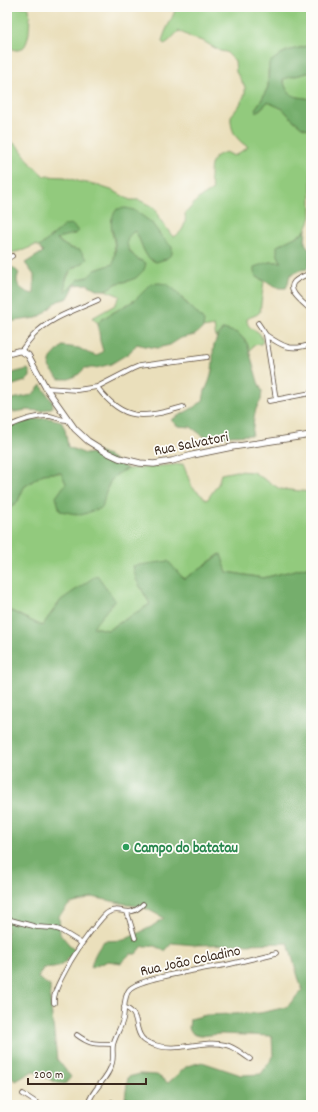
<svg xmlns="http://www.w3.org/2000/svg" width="318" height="1112" font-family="Dekko,sans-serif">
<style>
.green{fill:#92ca7d;stroke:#667a4e}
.forest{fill:#75ae6c;stroke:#586c45}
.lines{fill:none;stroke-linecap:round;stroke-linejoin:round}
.street-casing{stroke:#554536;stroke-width:5.5}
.secondary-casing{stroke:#554536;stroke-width:7}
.street{stroke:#fff;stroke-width:4}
.secondary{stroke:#fff;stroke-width:5.5}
.leisure-dot{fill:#2e9e5b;stroke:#fdfcf7;stroke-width:1.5}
.labels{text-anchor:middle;stroke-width:3.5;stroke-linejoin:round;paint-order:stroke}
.street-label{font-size:15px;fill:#3b2a1e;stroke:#fdfcf7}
.leisure-label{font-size:15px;font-weight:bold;fill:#27864d;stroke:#fdfcf7;text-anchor:start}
</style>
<rect width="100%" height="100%" fill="#fdfcf7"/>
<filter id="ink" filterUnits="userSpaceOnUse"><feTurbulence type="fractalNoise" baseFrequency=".025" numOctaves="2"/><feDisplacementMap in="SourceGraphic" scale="8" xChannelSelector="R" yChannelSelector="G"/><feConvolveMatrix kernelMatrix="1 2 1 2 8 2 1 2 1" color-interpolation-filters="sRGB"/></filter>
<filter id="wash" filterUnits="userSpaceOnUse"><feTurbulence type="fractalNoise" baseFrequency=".012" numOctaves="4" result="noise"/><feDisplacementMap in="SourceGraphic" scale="16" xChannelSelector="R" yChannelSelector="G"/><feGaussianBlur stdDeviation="0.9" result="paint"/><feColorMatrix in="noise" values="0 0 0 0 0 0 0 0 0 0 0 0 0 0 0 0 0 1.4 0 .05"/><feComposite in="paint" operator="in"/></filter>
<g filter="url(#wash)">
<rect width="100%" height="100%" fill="#eadfbb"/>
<path class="green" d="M7,7H28L29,8C30,17 32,52 16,50C13,50 10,47 7,46Z
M176,7H306L311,8V46H307L287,51L281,54L268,70V87L262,99L255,109L257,112L268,102L283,109L292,119L302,127L311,130V217L306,229L303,233L288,241L277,253L281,262H269L257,277L264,281L260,312C257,316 251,316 247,319C247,330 255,328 260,334C261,336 262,339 263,341L261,344L253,345L250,351C245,335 238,334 223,329L216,338L214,326L203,328V320C194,310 184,301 175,290L135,300L102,319L98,323L92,318L115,305L120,296L105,290L118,283L128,281L146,263L136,259L127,246V238L130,234L135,231C141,239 142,252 150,259C151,260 154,261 156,262L172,247L161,236L151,222L111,229C115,244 116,248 113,264L95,270L88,277L79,279L65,292L64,284L71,270L83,263L80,250C70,249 64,246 57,238L66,235L75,234L65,225L39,247L36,245L24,250L7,254V141L12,142L19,147L32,165L44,176L65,177L81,182L93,184L114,191L130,200H139L151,206L156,210L159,218L173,237C182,234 187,223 185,214L198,199L213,190C210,181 207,163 217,156C220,154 223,153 226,152L234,156L248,147C236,140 230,130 231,116L239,106L245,94V87L236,72L235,61L226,52L220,51L203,41L192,38L179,31C173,36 171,41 164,44L162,42C164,30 173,19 176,7Z
M311,72V99C293,96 288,98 283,79Z
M183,464L192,487L207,500L218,484L221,474L236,471L253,472L280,489L311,492V566L263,578L227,572L220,554L184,580L134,566L136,579L150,604L108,630L93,627L61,600L42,626L7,609V512L18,501L24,487L43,474L51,473H61L66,483L106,493C110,479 114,474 128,469Z"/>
<path class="forest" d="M307,46H311V72L283,79C288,98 293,96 311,99V130L302,127L292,119L283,109L268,102L257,112L255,109L262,99L268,87L269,63L281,54L287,51Z
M126,208L134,210L151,222L161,236L172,247V254L166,259L156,262C154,261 152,260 150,259C142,252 141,239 135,231C123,238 126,249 135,257C138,260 143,261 146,263L144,270L136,278L128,281L118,283L105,290H98L87,284L75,285L68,298L58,301L51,307L45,313L37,318L7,322V266L14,268L19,273C18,274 17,279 17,280C17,288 27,293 34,294V275L25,263L43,252L39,247L65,225L71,224L79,231C73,236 64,235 57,239C64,246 70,249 80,250L87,259C83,264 78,265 73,268C66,273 64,285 66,292L79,279L88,277L95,270L113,264C114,258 116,252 115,245C114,230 106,224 117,209Z
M306,229L305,243L310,251L309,265L307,269L300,270L290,275C288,280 289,283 286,288H279L257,277L254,272V267L269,262H281L277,253V246L303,233Z
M159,283L167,284L175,290L184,301L195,311L204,321L203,328L195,335L181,338L170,345L157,348L144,346L137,344L129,353L111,364L96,368H85L79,374L69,379H59L49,367L51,358L62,346L79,348L88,353L97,356L103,351L100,341L98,323L102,319L135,300L151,284Z
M223,329L238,333L247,343L258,382L262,391L261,400L256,409L254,418L252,435L230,436L217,438L203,436L191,427L178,426L171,420C177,416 199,406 203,400C204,398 204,394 205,391C208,384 211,378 212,370C215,350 209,348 223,329Z
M28,369L30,373V377L26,381L7,387V375L16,372Z
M41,385L52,401L53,407L42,411L27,410L14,412L9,411L7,409V400L32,395Z
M48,418L61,421L65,429L68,447L86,454L97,452L109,456L128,469C107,476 107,489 102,508L81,515L60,511L56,497L66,483L61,473H51L43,474L24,487L18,501L7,511V428C19,421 35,419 48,418Z
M221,554L227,572L263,578L311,566V1105H145L125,1098L128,1077L140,1074L157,1075L168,1083L187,1066L202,1062L241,1075L261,1074L273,1057L272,1036L220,1034L200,1036L193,1034L189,1028L190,1019L206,1015L260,1013L287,1007L302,990L288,943L195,945L172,943L165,951L155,946H143L136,954H130L121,963L108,961L91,968C93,957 97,950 104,941L124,940L151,927L164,918L145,908L92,897L82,901L70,904L59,916L60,934L75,951C63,963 62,970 43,968L38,978L50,986V999L57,1059L71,1077L65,1084L57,1083L33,1071L16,1081L7,1075V609L42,626L61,600L97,575L115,600L93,627L108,630L150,604L136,579L133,566L168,561L184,579Z"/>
</g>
<g filter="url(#ink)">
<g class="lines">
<defs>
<path id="street" d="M7,259L12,256
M311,273C306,275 298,278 294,282C286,291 305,304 311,310
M258,323L266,335L276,400
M266,335C282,346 291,352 311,344
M21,351C25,346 28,341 33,336C49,318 76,310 98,300
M97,387C124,423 144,418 183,407
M46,388L77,390L97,387L132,369L139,366L207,357
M269,401L311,393
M7,427C20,421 36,415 50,416C56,417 62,421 68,420
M127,912L135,938
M7,919L37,927L53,928L60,930L81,943
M54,1003C53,994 58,985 62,977C73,955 86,936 102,918C104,916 106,913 109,912C121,905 128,920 143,904
M124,1007C141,1014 133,1027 142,1038C145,1042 151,1044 155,1045C177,1053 203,1039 226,1045C235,1047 242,1054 250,1059
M77,1035C92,1046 95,1043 113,1044
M23,1094L40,1105
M88,1105C91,1089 109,1079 112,1063C114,1057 112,1051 113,1045C115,1036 121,1028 123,1019C125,1010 123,998 129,990C137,978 209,968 226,965C243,961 259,957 276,953
M111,1105L112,1102
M124,1105V1103"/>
<path id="secondary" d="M7,354L18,351H21L28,355L46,388L75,429L88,441L104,451L119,458L140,463L154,464L172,461L193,455L232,447L311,435"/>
</defs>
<use href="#street" class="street-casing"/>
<use href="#secondary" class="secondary-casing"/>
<use href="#street" class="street"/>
<use href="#secondary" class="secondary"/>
</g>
</g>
<circle class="leisure-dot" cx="126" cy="847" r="4"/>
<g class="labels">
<g class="street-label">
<text transform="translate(191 443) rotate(-11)" y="5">Rua Salvatori</text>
<text transform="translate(190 960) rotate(-12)" y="5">Rua João Coladino</text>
</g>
<g class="leisure-label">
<text x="134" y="852">Campo do batatau</text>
</g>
</g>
<rect width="318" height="1112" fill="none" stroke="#fdfcf7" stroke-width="24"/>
<path d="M28 1078v6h118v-6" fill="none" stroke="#3b2a1e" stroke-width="2"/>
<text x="34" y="1078" font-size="12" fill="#3b2a1e" stroke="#fdfcf7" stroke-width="3" paint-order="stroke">200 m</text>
</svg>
